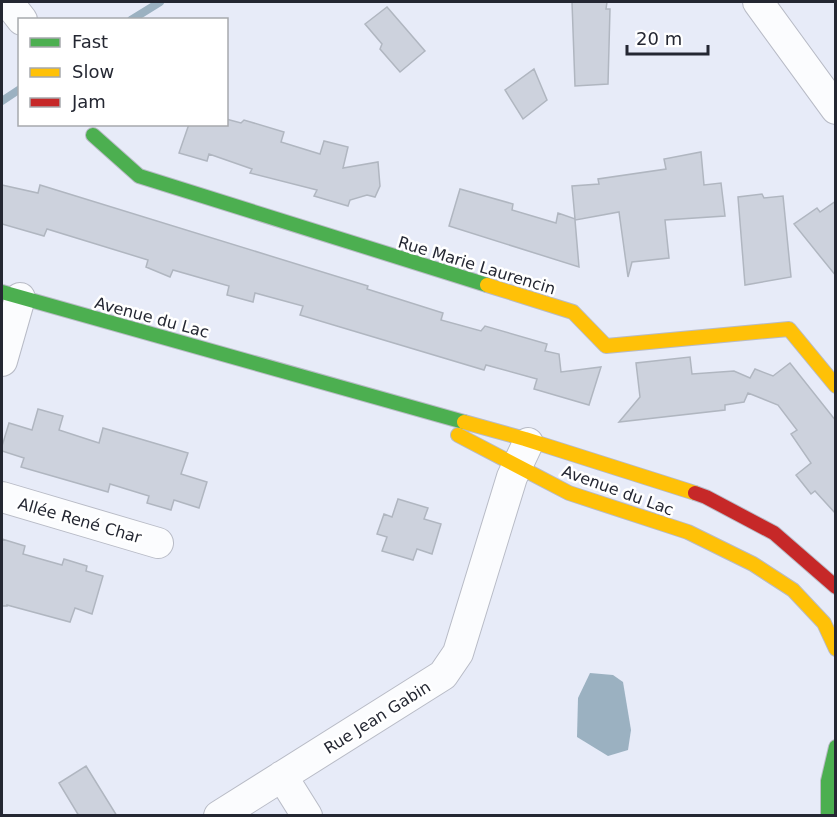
<svg xmlns="http://www.w3.org/2000/svg" width="837" height="817" font-family="'DejaVu Sans',sans-serif">
<style>
.water{fill:#9bb1c1}
.lines{fill:none;stroke-linecap:round;stroke-linejoin:round}
.stream{stroke:#9bb1c1;stroke-width:8}
.building{fill:#cdd2dd;stroke:#b0b6c0;stroke-width:1.5}
.street-casing{stroke:#b8bbc6;stroke-width:32}
.fast-casing{stroke:#b8bbc6;stroke-width:16}
.slow-casing{stroke:#b8bbc6;stroke-width:16}
.jam-casing{stroke:#b8bbc6;stroke-width:16}
.street{stroke:#fbfcfe;stroke-width:30}
.fast{stroke:#4caf50;stroke-width:14}
.slow{stroke:#ffc107;stroke-width:14}
.jam{stroke:#c62828;stroke-width:14}
.labels{text-anchor:middle;stroke-width:5;stroke-linejoin:round;paint-order:stroke}
.street-label{font-size:16px;fill:#242732;stroke:#fff}
</style>
<rect width="100%" height="100%" fill="#e7ebf8"/>
<path class="water" d="M590,673L613,675L623,682L631,730L628,750L608,756L577,737L578,698Z"/>
<g class="lines">
<path class="stream" d="M131,20L160,2
M2,101L20,89"/>
</g>
<path class="building" d="M572,2H607L606,9H610L608,84L575,86Z
M387,7L425,51L400,72L380,49L382,44L365,24Z
M534,69L547,100L523,119L505,90Z
M226,119L241,123L244,120L284,132L281,142L320,154L324,141L348,147L343,168L378,162L380,186L375,197L367,195L350,200L348,206L314,196L317,190L250,173L252,169L209,154L207,161L179,153L189,124H226Z
M701,152L704,185L721,183L725,216L665,220L669,258L632,262L628,277L619,212L575,220L579,267L449,226L460,189L513,204L512,210L556,223L558,213L575,219L572,186L599,184L598,179L666,169L664,159Z
M2,185L38,193L40,185L368,286L367,289L443,313L441,320L481,331L485,326L547,344L545,351L559,354L561,372L601,367L589,405L534,389L537,379L486,365L484,370L300,315L303,306L255,293L253,302L227,295L229,286L173,270L170,277L146,267L148,260L47,229L44,236L2,224Z
M762,194L764,198L783,196L791,277L745,285L738,197Z
M836,201V276L794,224L817,208L820,212Z
M690,357L692,374L734,371L750,378L755,369L773,376L790,363L836,421V514L815,491L811,494L796,475L811,463L791,434L797,430L778,405L748,393L744,402L725,405V410L619,422L640,397L636,363Z
M38,409L63,416L59,430L99,443L103,428L188,453L181,474L207,482L199,508L174,500L171,510L147,503L149,496L110,484L108,492L21,467L24,458L2,451V446L9,423L32,430Z
M398,499L428,508L424,519L441,524L432,554L417,549L413,560L382,551L387,537L377,534L384,514L392,517Z
M2,539L25,546L23,554L62,565L64,559L87,566L86,571L103,576L92,614L75,608L70,622L7,605V606H2Z
M86,766L117,816H79L59,783Z"/>
<g class="lines">
<defs>
<path id="street" d="M8,2L22,20
M758,2L836,109
M2,361L20,298
M2,497L158,543
M282,776L307,816
M219,816L443,675L458,653L512,477L528,443"/>
<path id="fast" d="M93,135L139,176L487,285
M2,292L464,422
M828,816V781L836,747"/>
<path id="slow" d="M487,285L573,312L606,346L789,329L836,386
M464,422L525,439L695,493
M458,435L569,493L688,532L753,564L793,590L824,623L836,649"/>
<path id="jam" d="M695,493L706,497L774,533L836,587"/>
</defs>
<use href="#street" class="street-casing"/>
<use href="#fast" class="fast-casing"/>
<use href="#slow" class="slow-casing"/>
<use href="#jam" class="jam-casing"/>
<use href="#street" class="street"/>
<use href="#fast" class="fast"/>
<use href="#slow" class="slow"/>
<use href="#jam" class="jam"/>
</g>
<g class="labels">
<g class="street-label">
<text transform="translate(477 265) rotate(17)" y="6">Rue Marie Laurencin</text>
<text transform="translate(152 317) rotate(15)" y="6">Avenue du Lac</text>
<text transform="translate(618 490) rotate(20)" y="6">Avenue du Lac</text>
<text transform="translate(80 520) rotate(16)" y="6">Allée René Char</text>
<text transform="translate(377 717) rotate(-32)" y="6">Rue Jean Gabin</text>
</g>
</g>
<rect width="837" height="817" fill="none" stroke="#242732" stroke-width="6"/>
<rect x="18" y="18" width="210" height="108" fill="#ffffff" stroke="#a7a9ad" stroke-width="1.5"/>
<rect x="30" y="38" width="30" height="9" fill="#4caf50" stroke="#a7a9ad" stroke-width="1.5"/>
<text x="72" y="48" font-size="18" fill="#242732">Fast</text>
<rect x="30" y="68" width="30" height="9" fill="#ffc107" stroke="#a7a9ad" stroke-width="1.5"/>
<text x="72" y="78" font-size="18" fill="#242732">Slow</text>
<rect x="30" y="98" width="30" height="9" fill="#c62828" stroke="#a7a9ad" stroke-width="1.5"/>
<text x="72" y="108" font-size="18" fill="#242732">Jam</text>
<path d="M627 45v9h81v-9" fill="none" stroke="#242732" stroke-width="3"/>
<text x="636" y="45" font-size="18" fill="#242732" stroke="#ffffff" stroke-width="4.5" paint-order="stroke">20 m</text>
</svg>
